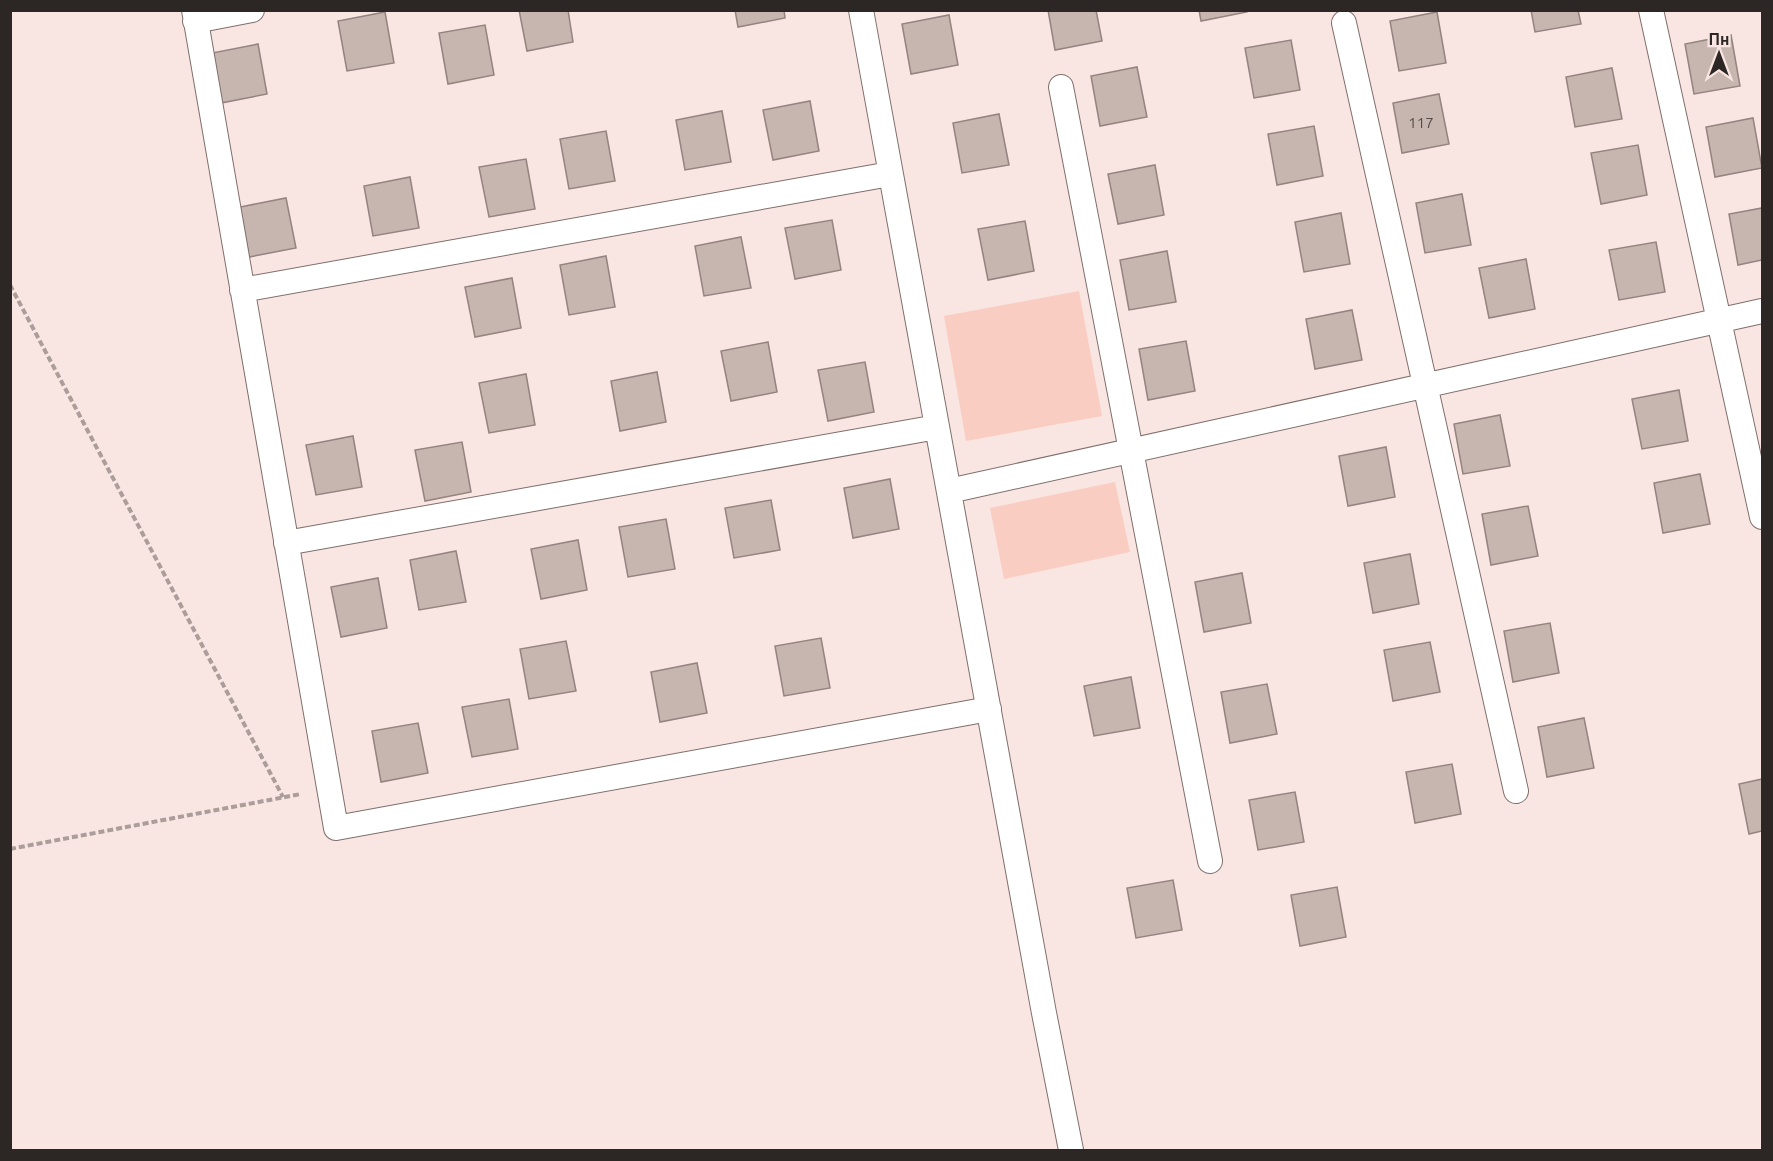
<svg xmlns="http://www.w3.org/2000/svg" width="1773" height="1161" font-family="Ubuntu,sans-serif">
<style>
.green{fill:#f9cdc1}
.building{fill:#c7b5b0;stroke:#94837f;stroke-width:1.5}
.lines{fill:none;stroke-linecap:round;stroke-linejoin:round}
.minor-casing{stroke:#7f6f6b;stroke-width:26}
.path{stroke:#ab9d9a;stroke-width:4;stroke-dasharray:6 3;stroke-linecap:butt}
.minor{stroke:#fff;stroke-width:24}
.labels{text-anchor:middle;stroke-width:6;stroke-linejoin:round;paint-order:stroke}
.number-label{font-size:15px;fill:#534a47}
</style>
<rect width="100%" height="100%" fill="#f9e6e2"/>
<path class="green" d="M1079,291L1102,416L966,441L944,316Z
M1115,482L1130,552L1004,579L990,508Z"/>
<path class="building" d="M519,10H568L573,42L527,51Z
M735,10H784L785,18L738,27Z
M1048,10H1096L1102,41L1055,50Z
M1199,10H1247V12L1201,21Z
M1531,10H1578L1581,24L1535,32Z
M385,12L394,63L347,71L338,21Z
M1437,12L1446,63L1399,71L1390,21Z
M949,15L958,65L911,74L902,24Z
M485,25L494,75L448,84L439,33Z
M1731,35L1740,86L1694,94L1685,44Z
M1291,40L1300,90L1254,98L1245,48Z
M258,44L267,94L221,103L212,53Z
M1137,67L1147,117L1100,126L1091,76Z
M1612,68L1622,119L1575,127L1566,77Z
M1439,94L1449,144L1402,153L1393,103Z
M810,101L819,151L773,160L763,110Z
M722,111L731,162L685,170L676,120Z
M999,114L1009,165L962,173L953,123Z
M1753,118L1762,168L1715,177L1706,127Z
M1314,126L1323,176L1277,185L1268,134Z
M606,131L615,181L569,189L560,139Z
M1638,145L1647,195L1601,204L1591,153Z
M526,159L535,209L489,217L479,167Z
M1155,165L1164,215L1118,224L1108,174Z
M410,177L419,228L373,236L364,186Z
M1462,194L1471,245L1425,253L1416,203Z
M286,198L296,248L249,257L240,207Z
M1762,208V260L1738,265L1729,214Z
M1341,213L1350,264L1304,272L1295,222Z
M832,220L841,270L795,279L785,228Z
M1025,221L1034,271L988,280L978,229Z
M741,237L751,288L704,296L695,246Z
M1656,242L1665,292L1619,300L1609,250Z
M1167,251L1176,302L1129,310L1120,260Z
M606,256L615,307L569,315L560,265Z
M1526,259L1535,309L1489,318L1479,268Z
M512,278L521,328L475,337L465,287Z
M1352,310L1362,360L1315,369L1306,319Z
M1186,341L1195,391L1148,400L1139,349Z
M768,342L777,392L731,401L721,351Z
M865,362L874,412L828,421L818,370Z
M657,372L666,422L620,431L611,381Z
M526,374L535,425L489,433L479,383Z
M1679,390L1688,441L1642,449L1632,399Z
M1500,415L1510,466L1463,474L1454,424Z
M353,436L362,487L316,495L306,445Z
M462,442L471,492L425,501L415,450Z
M1386,447L1395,497L1348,506L1339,456Z
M1700,474L1710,524L1663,533L1654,483Z
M890,479L899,529L853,538L844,488Z
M771,500L780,550L734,558L725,508Z
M1528,506L1538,556L1491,565L1482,514Z
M666,519L675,569L628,577L619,527Z
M578,540L587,590L541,599L531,549Z
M456,551L466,602L419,610L410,560Z
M1410,554L1419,604L1373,613L1364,563Z
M1242,573L1251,623L1204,632L1195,582Z
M378,578L387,628L341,637L331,587Z
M1550,623L1559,673L1513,682L1504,631Z
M821,638L830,688L784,696L775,646Z
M566,641L576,691L529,699L520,649Z
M1430,642L1440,692L1393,701L1384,650Z
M697,663L707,713L660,722L651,672Z
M1131,677L1140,728L1094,736L1084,686Z
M1267,684L1277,734L1230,743L1221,692Z
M509,699L518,749L472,757L462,707Z
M1584,718L1594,768L1547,777L1538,727Z
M418,723L428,773L381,782L372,731Z
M1452,764L1461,814L1415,823L1406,772Z
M1762,779V831L1749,834L1739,784Z
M1295,792L1304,842L1258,850L1249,800Z
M1173,880L1182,930L1136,938L1127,888Z
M1337,887L1346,937L1300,946L1291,895Z"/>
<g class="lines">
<defs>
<path id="minor" d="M194,10L336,828L989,709
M861,10L1044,1013L1071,1150
M1651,10L1762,517
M195,21L252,10
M1344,23L1516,791
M1061,87L1210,861
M242,290L890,174
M949,491L1762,311
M286,543L937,427"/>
</defs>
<use href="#minor" class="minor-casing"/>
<path class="path" d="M10,285L283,797
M10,849L301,794"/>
<use href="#minor" class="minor"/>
</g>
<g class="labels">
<g class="number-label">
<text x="1421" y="128">117</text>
</g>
</g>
<rect width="1773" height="1161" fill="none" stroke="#2c2624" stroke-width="24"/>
<g transform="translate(1719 54)" stroke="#f9e6e2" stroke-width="4.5" paint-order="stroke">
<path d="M0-4.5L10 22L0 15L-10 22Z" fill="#2c2624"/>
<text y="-9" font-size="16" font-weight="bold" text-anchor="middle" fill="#2c2624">Пн</text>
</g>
</svg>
